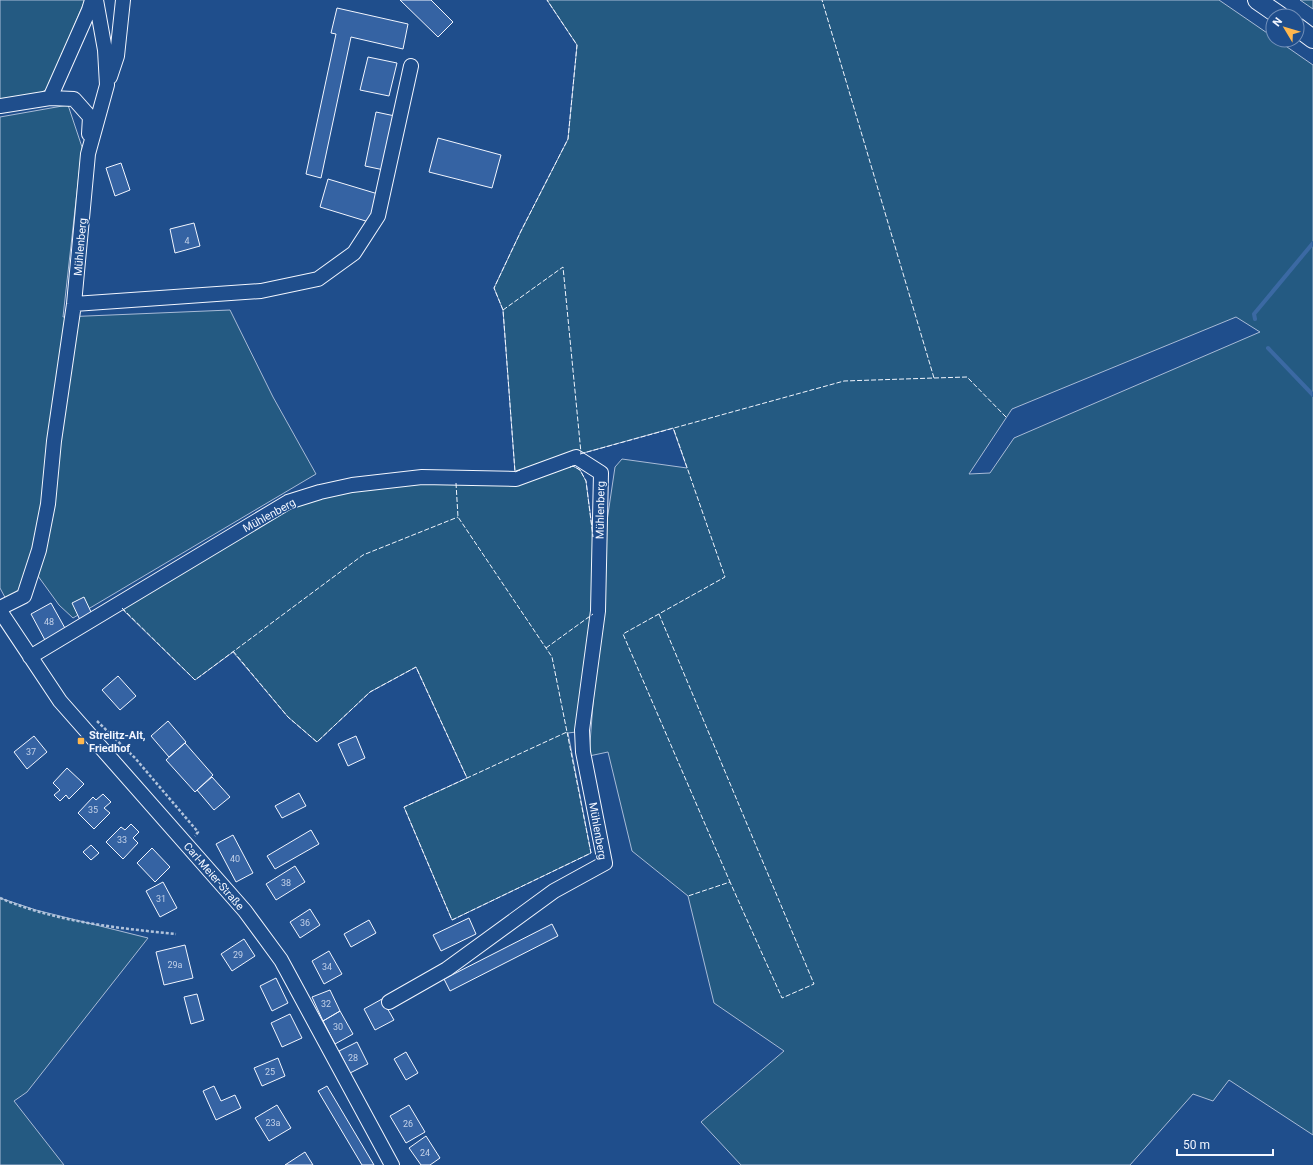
<svg xmlns="http://www.w3.org/2000/svg" width="1313" height="1165" font-family="Roboto,sans-serif">
<style>
.green{fill:#245a82;stroke:#a8bbd7;fill-rule:evenodd}
.lines{fill:none;stroke-linecap:round;stroke-linejoin:round}
.stream{stroke:#3b69a3;stroke-width:4}
.building{fill:#3563a3;stroke:#f2f6ff}
.minor-casing{stroke:#f2f6ff;stroke-width:16}
.major-casing{stroke:#f2f6ff;stroke-width:20}
.path{stroke:#b3c4dc;stroke-width:2.5;stroke-dasharray:3 2;stroke-linecap:butt}
.minor{stroke:#1f4e8c;stroke-width:14}
.major{stroke:#1f4e8c;stroke-width:18}
.fence{stroke:#f2f6ff;stroke-width:1;stroke-dasharray:5 2;stroke-linecap:butt}
.poi-dot{fill:#ffb74d;stroke:#1f4e8c;stroke-width:1.5}
.labels{text-anchor:middle;stroke-width:3;stroke-linejoin:round;paint-order:stroke}
.number-label{font-size:9px;fill:#c3d1e8}
.street-label{font-size:11px;fill:#f2f6ff;stroke:#1f4e8c}
.poi-label{font-size:11px;font-weight:bold;fill:#f2f6ff;stroke:#1f4e8c;text-anchor:start}
</style>
<rect width="100%" height="100%" fill="#1f4e8c"/>
<path class="green" d="M0,0H85L48,88L41,93L0,100Z
M547,0H1219L1273,37V40H1277L1313,65V1135L1229,1080L1213,1101L1193,1094L1130,1165H741L701,1122L784,1051L714,1003L688,896L632,851L608,752L589,756L607,521L615,467L622,459L687,468L673,428L515,472L503,310L494,288L521,231L568,139L577,45ZM1236,317L1260,332L1014,438L990,473L969,474L1012,409Z
M1300,0H1313V9Z
M68,105L82,147L63,317L230,310L273,397L316,474L73,618L59,605L38,576L8,603L0,588V117Z
M573,466L580,470L586,481L596,558L593,615L576,732L568,733L591,853L452,920L404,807L467,778L416,667L370,692L317,742L288,717L233,652L195,680L122,609L290,506L337,492L408,482H518Z
M0,898L36,910L148,938L27,1092L14,1101L64,1165H0Z"/>
<g class="lines">
<path class="stream" d="M1255,319L1254,314L1313,243
M1268,348L1313,395"/>
</g>
<path class="building" d="M400,0H431L453,22L438,37Z
M337,8L408,24L403,49L351,37L321,178L306,174L336,34L331,33Z
M368,57L397,63L389,96L360,90Z
M376,112L395,116L384,170L365,166Z
M438,138L501,155L492,188L429,172Z
M121,163L130,190L115,196L106,168Z
M328,179L378,194L369,222L320,207Z
M194,223L200,246L175,253L170,229Z
M84,597L92,614L80,620L72,603Z
M51,603L66,630L46,642L31,614Z
M118,676L136,696L120,710L102,690Z
M168,721L186,742L169,757L151,736Z
M34,736L47,752L27,769L14,752Z
M356,736L365,758L348,766L338,744Z
M185,743L213,775L195,792L166,760Z
M67,768L84,784L69,799L66,795L60,801L54,795L60,790L53,783Z
M212,777L230,797L214,810L197,790Z
M299,793L306,806L282,818L275,806Z
M103,794L111,802L104,808L110,813L94,829L78,813L93,797L96,800Z
M131,824L139,832L133,838L138,843L123,859L106,842L121,827L125,830Z
M311,830L319,844L275,869L267,856Z
M233,835L253,873L236,882L216,844Z
M91,845L99,853L91,860L83,852Z
M152,848L170,867L155,882L137,863Z
M295,866L305,882L276,900L266,884Z
M163,882L177,908L160,917L146,891Z
M310,909L320,925L300,938L290,922Z
M469,918L476,934L441,951L433,935Z
M369,920L376,933L351,947L344,934Z
M552,924L558,936L450,991L444,979Z
M244,939L255,956L232,971L221,954Z
M185,945L193,978L164,985L156,952Z
M329,951L342,974L324,984L312,961Z
M276,978L288,1003L272,1011L260,986Z
M330,990L340,1011L323,1021L312,997Z
M197,994L204,1020L191,1024L184,997Z
M382,999L394,1020L375,1030L364,1009Z
M340,1011L353,1034L335,1044L323,1021Z
M290,1014L302,1038L282,1047L271,1023Z
M357,1042L368,1064L350,1073L339,1051Z
M406,1052L418,1073L406,1080L394,1059Z
M278,1058L285,1076L262,1086L254,1068Z
M214,1086L221,1101L235,1095L241,1108L216,1120L203,1091Z
M327,1086L374,1165H362L318,1091Z
M277,1105L291,1128L269,1141L255,1118Z
M409,1105L425,1132L406,1143L390,1116Z
M426,1136L440,1158L430,1165H421L409,1148Z
M305,1152L313,1165H285Z"/>
<g class="lines">
<defs>
<path id="minor" d="M110,77L117,56L123,0
M50,98L89,10L92,0
M0,106L50,98L74,99L90,117L89,134
M74,304L261,291L318,279L354,253L378,216L411,66
M0,608L24,596L39,550L48,504L54,441L74,304L88,154L107,85L105,50L96,0
M0,611L60,701L245,911L281,960L392,1165
M30,657L288,502L320,492L352,485L422,477L516,479L576,457L601,473L598,611L582,730L583,752L605,863L554,891L447,969L389,1002"/>
<path id="major" d="M1257,0L1280,16
M1297,27L1313,39"/>
</defs>
<use href="#minor" class="minor-casing"/>
<use href="#major" class="major-casing"/>
<path class="path" d="M97,721L135,758L198,832L195,836
M0,898C56,922 117,928 176,934"/>
<use href="#minor" class="minor"/>
<use href="#major" class="major"/>
<path class="fence" d="M503,310L563,267L581,453
M934,378L967,377L1006,417
M674,430L725,577L623,634L730,882L688,896
M580,454L844,381L934,378L822,0
M570,467L573,466L580,470L586,481L593,537
M520,470L515,472L503,310L494,288L521,231L568,139L577,45L547,0
M456,483L458,517L552,657L567,732
M122,608L195,680L363,555L458,517
M659,614L814,984L782,998L730,882
M546,648L593,614
M233,651L288,717L317,742L370,692L416,667L467,778
M567,732L591,853L452,920L404,807Z"/>
</g>
<rect class="poi-dot" x="77" y="737" width="8" height="8" rx="2"/>
<g class="labels">
<g class="number-label">
<text x="187" y="244">4</text>
<text x="49" y="625">48</text>
<text x="31" y="755">37</text>
<text x="93" y="813">35</text>
<text x="122" y="843">33</text>
<text x="235" y="862">40</text>
<text x="286" y="886">38</text>
<text x="161" y="902">31</text>
<text x="305" y="926">36</text>
<text x="238" y="958">29</text>
<text x="175" y="968">29a</text>
<text x="327" y="970">34</text>
<text x="326" y="1007">32</text>
<text x="338" y="1030">30</text>
<text x="353" y="1061">28</text>
<text x="270" y="1075">25</text>
<text x="273" y="1126">23a</text>
<text x="408" y="1127">26</text>
<text x="425" y="1156">24</text>
</g>
<g class="street-label">
<text transform="translate(80 247) rotate(-85)" y="4">Mühlenberg</text>
<text transform="translate(600 510) rotate(-89)" y="4">Mühlenberg</text>
<text transform="translate(269 515) rotate(-29)" y="4">Mühlenberg</text>
<text transform="translate(598 831) rotate(80)" y="4">Mühlenberg</text>
<text transform="translate(214 876) rotate(49)" y="4">Carl-Meier-Straße</text>
</g>
<g class="poi-label">
<text x="89" y="739">Strelitz-Alt,<tspan x="89" dy="13">Friedhof</tspan></text>
</g>
</g>
<g transform="translate(1285 28) rotate(308)"><circle r="19" fill="#1f4e8c" stroke="#7391ba"/>
<path d="M0-3L7 15L0 10L-7 15Z" fill="#ffb74d"/>
<text y="-6" font-size="11" font-weight="bold" text-anchor="middle" fill="#f2f6ff">N</text>
</g>
<path d="M1177 1149v6h96v-6" fill="none" stroke="#f2f6ff" stroke-width="2"/>
<text x="1183" y="1149" font-size="12" fill="#f2f6ff" stroke="#1f4e8c" stroke-width="3" paint-order="stroke">50 m</text>
</svg>
